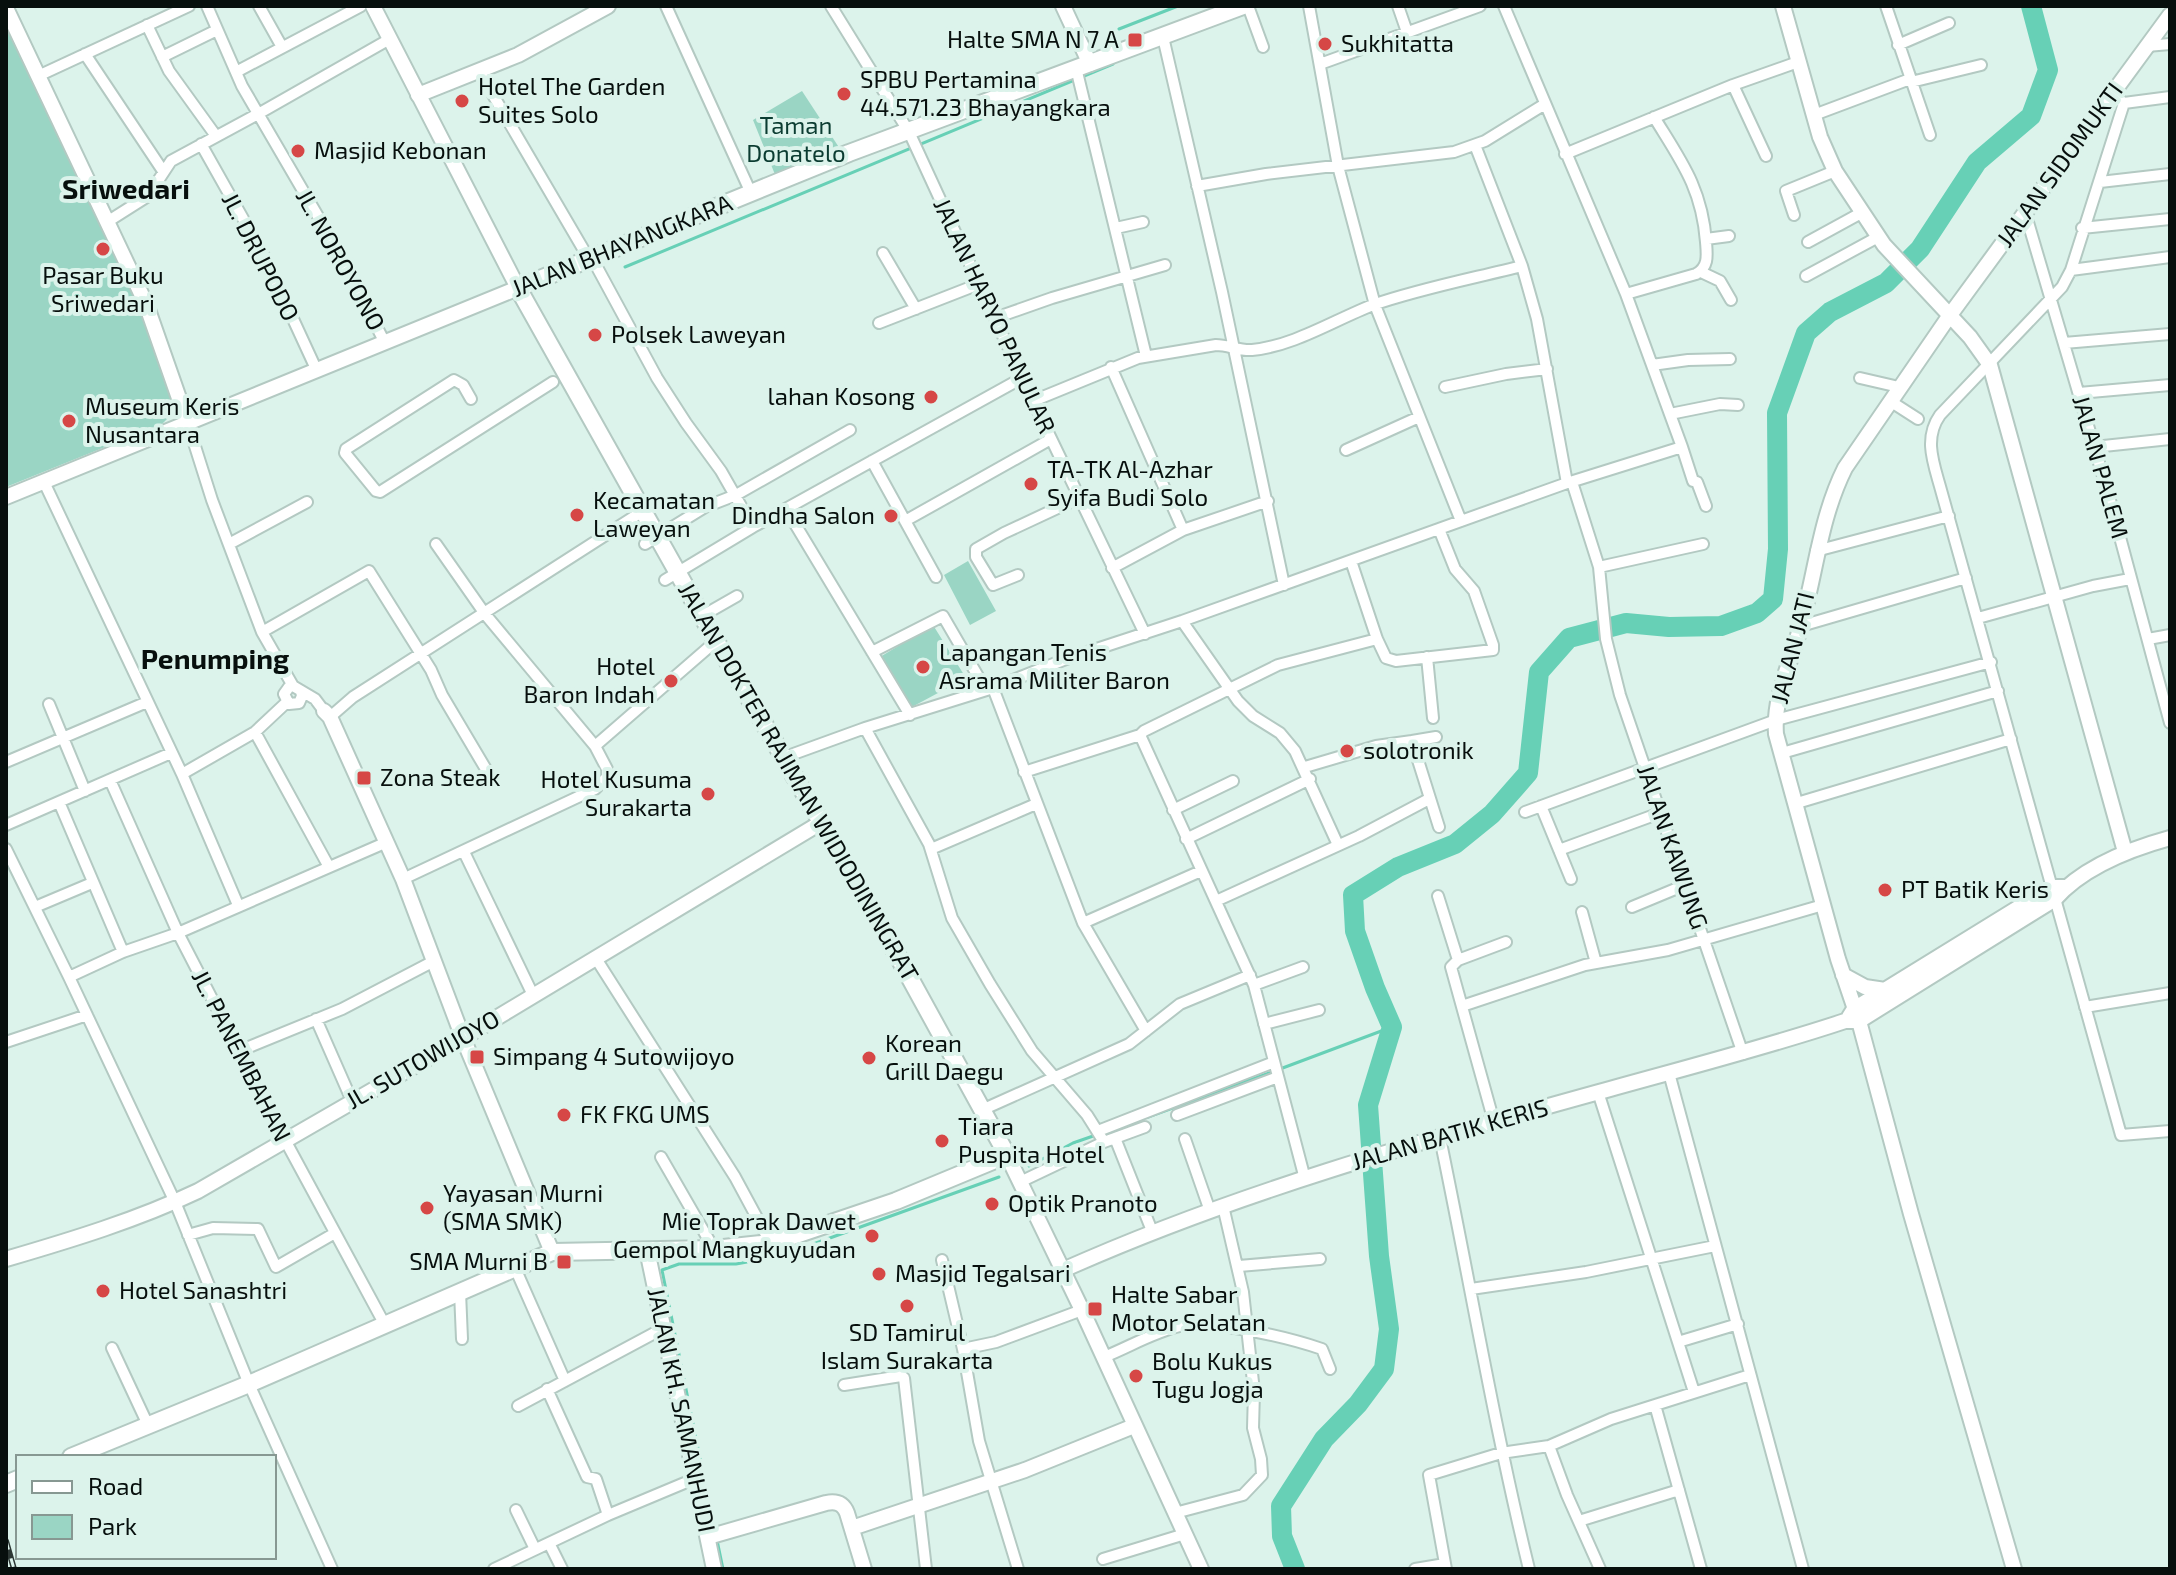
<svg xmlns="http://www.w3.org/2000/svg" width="2176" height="1575" font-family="'Exo 2',sans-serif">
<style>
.green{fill:#9ad5c4}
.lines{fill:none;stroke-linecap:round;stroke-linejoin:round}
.stream{stroke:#67d0b6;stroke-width:3}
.river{stroke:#67d0b6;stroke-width:20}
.minor-casing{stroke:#b3c9c2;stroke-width:14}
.tertiary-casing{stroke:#b3c9c2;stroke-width:18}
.secondary-casing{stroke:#b3c9c2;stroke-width:18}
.primary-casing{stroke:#b3c9c2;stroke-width:20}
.minor{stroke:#fff;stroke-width:10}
.tertiary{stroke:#fff;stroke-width:14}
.secondary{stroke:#fff;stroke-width:14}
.primary{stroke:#fff;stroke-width:16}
.rail-casing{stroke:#2c3734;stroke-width:6}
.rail{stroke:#dcf3eb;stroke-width:3;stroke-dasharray:9;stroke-linecap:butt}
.poi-dot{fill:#d64746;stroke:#dcf3eb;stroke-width:3}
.labels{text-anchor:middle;stroke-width:8;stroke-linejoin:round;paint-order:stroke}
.poi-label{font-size:24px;fill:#070f0d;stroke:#dcf3eb;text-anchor:start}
.park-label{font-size:24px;fill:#0b3c31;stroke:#dcf3eb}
.street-label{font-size:24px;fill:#070f0d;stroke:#dcf3eb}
.quarter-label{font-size:28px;font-weight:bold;fill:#070f0d;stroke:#dcf3eb}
</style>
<rect width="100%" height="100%" fill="#dcf3eb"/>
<path class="green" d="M6,21L147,323L174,400L172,414L162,424L6,487Z
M802,91L844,155L778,182L753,120Z
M968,561L996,611L970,625L944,575Z
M933,625L966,678L910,708L880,657Z"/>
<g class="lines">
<path class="stream" d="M1119,29L1178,6
M625,267L1113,64
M1280,1069L1392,1027
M1148,1117L1272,1072
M1029,1166L1073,1143L1096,1135
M714,1528L662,1270L679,1264H736L780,1256L999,1177
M717,1540L723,1569"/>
<path class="river" d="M1295,1569L1282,1536L1281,1506L1324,1439L1358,1404L1384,1369L1389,1329L1379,1256L1368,1105L1392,1027L1375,988L1355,931L1353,895L1398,867L1455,844L1492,814L1528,773L1539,672L1569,638L1626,623L1669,627L1721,626L1757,613L1773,599L1778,549L1777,413L1806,333L1830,312L1886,283L1920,249L1977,162L2031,116L2048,70L2031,6"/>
<defs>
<path id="minor" d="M207,6L242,86L337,249L385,343
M259,6L282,47
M666,6L751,193
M831,6L909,132L1033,401L1145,634
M1248,6L1263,47
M1309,6L1338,166L1375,305L1461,521
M1398,6L1407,32
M1886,6L1930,135
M147,25L169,71L216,136
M1163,37L1222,292L1284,585
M1898,45L1949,23
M2147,46L2170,44
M85,54L163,171
M162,57L217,30
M1320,64L1480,6
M1076,68L1146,356
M479,71L589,259
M236,72L361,6
M38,76L189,6
M1911,82L1981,65
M1733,85L1766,156
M2110,94L2124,103L2071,270L2062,287L1940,415C1923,439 1934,464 1941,490L2121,1135L2170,1131
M2124,103L2170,97
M258,114L388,40
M1814,115L1910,79
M201,144L264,256L317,371
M1475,145L1522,266L1537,319L1567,483
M1565,154L1733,85L1798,62
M2100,182L2170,174
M1197,186L1266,174L1454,152L1485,141L1545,104
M2025,212L2110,500L2170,723
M1794,215L1786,191L1835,171
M107,222L148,196L171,161L258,114
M1116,228L1143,222
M2082,228L2170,219
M1706,239L1729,236
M1808,242L1861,213
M883,253L916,309
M592,258L657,378L686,423L721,471L753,527
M2071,270L2170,257
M1701,272L1720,281L1731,300
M1806,276L1878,237
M1626,294L1696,274C1709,267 1707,255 1706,242C1702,188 1681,161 1654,117
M995,318L1052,298L1165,265
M879,323L979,284
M2064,343L2170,334
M1652,365L1688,360L1730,359
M1111,367L1183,530
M1860,378L1899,387
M1445,387L1506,374L1547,369
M2079,393L2170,385
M471,399L463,385L454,380L346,449L345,453L376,491L380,492L553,382
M1033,401L1138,358L1216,345C1228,345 1240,351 1252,350C1294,346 1334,320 1373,305C1418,289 1475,278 1522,266
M1890,401L1918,419
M1670,414L1720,404L1738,405
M188,424L212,500L262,632L293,686L315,699L324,711
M1682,447L1693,481L1697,482L1706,506
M2094,447L2170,439
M1346,450L1419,417
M872,461L936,577
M44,482L182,774L238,905
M1572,482L1599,567L1606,639L1620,695L1743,1054
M786,509L910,715
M905,521L1051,439
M229,544L307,502
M645,544L705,507L736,495L850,430
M1816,551L1949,516
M1351,561L1377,639L1386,658L1396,661L1493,650V645L1474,591L1455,569L1439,529
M1599,567L1703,544
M1112,568L1183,530L1268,501
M1018,575L993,585L976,557V549L1004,533L1079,498
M665,580L753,527L1022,378
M702,616L737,596
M1978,618L2093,586L2130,579
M1182,621L1238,701L1253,716L1280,733L1295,751L1338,845
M1801,626L1966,578
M262,632L369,571L431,670L442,695L490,776
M2148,639L2170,635
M872,652L943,616L986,690
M1427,657L1433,718
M293,686L289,687L284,694L289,704L299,703L302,696L301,691
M993,688L1083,923L1146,1031
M49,704L85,791
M330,717L353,697L643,511
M865,728L929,844L952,918L990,984L1032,1051L1087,1115L1104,1142
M255,732L329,867
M1412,741L1436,737
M595,746L716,641
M1782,753L1998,691
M785,757L865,728L993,688L1066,659L1182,621L1567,483L1682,447L1626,294L1504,6
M6,762L147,702
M1305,767L1376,746L1412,741L1439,827
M1024,772L1140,735
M182,774L255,732L287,702
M110,780L178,933L285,1140L385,1325
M59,802L123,952
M1797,803L2011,739
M1541,806L1571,879
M1173,810L1233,781
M1525,812L1776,720L1991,662
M6,825L171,753
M1186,839L1310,779
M6,849L69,977L175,1202L249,1384L332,1569
M931,849L1036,804
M1559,850L1660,813
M464,852L533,995
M403,879L595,789L607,777V769L595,746L485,614L436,544
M1438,896L1458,960
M1216,901L1359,836L1429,799
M35,907L92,883
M1632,907L1685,885
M1582,912L1596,963
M1083,923L1201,871
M595,957L735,1177L770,1242
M69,977L123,952L178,933L387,842
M1254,985L1303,967
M1462,1006L1585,965L1668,950L1823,905
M2085,1007L2170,993
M316,1019L352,1101
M1264,1024L1319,1010
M6,1042L87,1015
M239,1051L342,1009L434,961
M1669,1073L1803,1569
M1598,1092L1694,1392
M984,1109L1129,1044L1180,1004L1250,975
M1177,1115L1278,1077
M1494,1122L1451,967L1458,960L1506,942
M1098,1131L1274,1062
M1115,1138L1152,1231
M1440,1138C1470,1282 1494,1426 1529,1569
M1185,1139L1210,1211
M661,1157L714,1249
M1305,1179L1254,985L1140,735L1144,731L1278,665L1377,639
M1020,1182L1104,1142L1145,1127
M188,1235L213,1228L258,1229L276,1267L335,1233
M942,1260L963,1349L979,1441L1018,1569
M1239,1266L1320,1259
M515,1268L565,1381
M1471,1289L1586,1272L1715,1246
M460,1292L462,1339
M1678,1342L1738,1324
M112,1348L148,1425
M963,1349L996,1342L1082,1310
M1104,1357C1129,1347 1154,1332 1180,1326C1212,1319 1290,1338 1322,1349L1330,1369
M844,1385L901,1376L904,1378L926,1569
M547,1389L587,1477L596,1479L608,1515
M1655,1405L1701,1569
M518,1406L662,1329
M516,1510L535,1549
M1175,1513L1243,1495L1262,1475L1261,1459L1253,1428L1254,1391L1243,1292L1223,1206
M1579,1521L1679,1490
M549,1543L562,1569
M1103,1559L1185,1534
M494,1569L608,1515L694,1479
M1415,1569L1445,1564
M1446,1569L1429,1475L1501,1453L1549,1446
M1600,1569L1567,1495L1549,1446L1611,1419L1750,1375"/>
<path id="tertiary" d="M1783,6L1820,137L1835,171L1884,245L1970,337L1990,365L2125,852
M418,95L518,55L608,6
M1843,975L1865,987L1885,990
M1849,1017L1854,1009L2052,887H2066
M1063,1270C1235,1193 1418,1142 1599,1092C1681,1069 1764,1048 1845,1021H1859L2055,899C2083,867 2130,849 2170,838
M852,1528L1025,1470L1134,1426
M708,1537L826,1503C836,1501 843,1503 847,1513L864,1569
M2014,1569L1911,1214L1859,1021L1838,959L1776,734C1773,696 1792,660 1801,625C1816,572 1820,518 1845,468L1950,315L2170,15"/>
<path id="secondary" d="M1063,6L1090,64
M6,8L146,304L188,424
M6,497L518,288L373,6
M324,711L330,717L403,879L463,1038L552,1252
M1007,1155L1082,1310L1201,1569
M647,1250L714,1569
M6,1259C71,1240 137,1220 198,1191L463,1038L822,822"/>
<path id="primary" d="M71,1457L249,1384L552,1252L714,1249L761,1244L787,1238L896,1201L1007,1155L883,929L716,641L518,288L849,153L1243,6
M6,1484L18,1479"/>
</defs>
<use href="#minor" class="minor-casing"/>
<use href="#tertiary" class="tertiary-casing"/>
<use href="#secondary" class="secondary-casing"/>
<use href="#primary" class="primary-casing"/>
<use href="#minor" class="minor"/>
<use href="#tertiary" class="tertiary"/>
<use href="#secondary" class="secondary"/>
<use href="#primary" class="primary"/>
<defs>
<path id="rail" d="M6,1541L14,1569"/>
</defs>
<use href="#rail" class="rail-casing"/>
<use href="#rail" class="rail"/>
</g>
<g class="poi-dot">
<rect x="1127" y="32" width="16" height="16" rx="4"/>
<circle cx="1325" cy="44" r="8"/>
<circle cx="844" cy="94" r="8"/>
<circle cx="462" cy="101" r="8"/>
<circle cx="298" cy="151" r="8"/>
<circle cx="103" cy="249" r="8"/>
<circle cx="595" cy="335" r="8"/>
<circle cx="931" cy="397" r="8"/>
<circle cx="69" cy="421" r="8"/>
<circle cx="1031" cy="484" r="8"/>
<circle cx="577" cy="515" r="8"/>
<circle cx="891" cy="516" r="8"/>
<circle cx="923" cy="667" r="8"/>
<circle cx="671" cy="681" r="8"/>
<circle cx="1347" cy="751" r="8"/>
<rect x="356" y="770" width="16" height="16" rx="4"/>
<circle cx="708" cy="794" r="8"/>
<circle cx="1885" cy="890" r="8"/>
<rect x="469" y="1049" width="16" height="16" rx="4"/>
<circle cx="869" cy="1058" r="8"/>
<circle cx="564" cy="1115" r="8"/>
<circle cx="942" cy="1141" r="8"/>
<circle cx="992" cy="1204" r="8"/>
<circle cx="427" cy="1208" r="8"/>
<circle cx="872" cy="1236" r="8"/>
<rect x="556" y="1254" width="16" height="16" rx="4"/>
<circle cx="879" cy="1274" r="8"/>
<circle cx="103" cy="1291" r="8"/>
<circle cx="907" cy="1306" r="8"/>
<rect x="1087" y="1301" width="16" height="16" rx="4"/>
<circle cx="1136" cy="1376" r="8"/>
</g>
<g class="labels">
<g class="poi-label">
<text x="1119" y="48" text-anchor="end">Halte SMA N 7 A</text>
<text x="1341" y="52">Sukhitatta</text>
<text x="860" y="88">SPBU Pertamina<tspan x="860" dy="28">44.571.23 Bhayangkara</tspan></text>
<text x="478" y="95">Hotel The Garden<tspan x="478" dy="28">Suites Solo</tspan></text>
<text x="314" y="159">Masjid Kebonan</text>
<text x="103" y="284" text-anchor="middle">Pasar Buku<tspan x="103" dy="28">Sriwedari</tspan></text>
<text x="611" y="343">Polsek Laweyan</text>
<text x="915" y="405" text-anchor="end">lahan Kosong</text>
<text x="85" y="415">Museum Keris<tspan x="85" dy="28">Nusantara</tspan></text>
<text x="1047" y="478">TA-TK Al-Azhar<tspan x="1047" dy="28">Syifa Budi Solo</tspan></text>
<text x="593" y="509">Kecamatan<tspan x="593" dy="28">Laweyan</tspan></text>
<text x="875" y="524" text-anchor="end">Dindha Salon</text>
<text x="939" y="661">Lapangan Tenis<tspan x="939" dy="28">Asrama Militer Baron</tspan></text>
<text x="655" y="675" text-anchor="end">Hotel<tspan x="655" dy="28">Baron Indah</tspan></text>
<text x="1363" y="759">solotronik</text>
<text x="380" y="786">Zona Steak</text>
<text x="692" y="788" text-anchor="end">Hotel Kusuma<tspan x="692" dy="28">Surakarta</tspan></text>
<text x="1901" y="898">PT Batik Keris</text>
<text x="885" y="1052">Korean<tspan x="885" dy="28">Grill Daegu</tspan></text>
<text x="493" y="1065">Simpang 4 Sutowijoyo</text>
<text x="580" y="1123">FK FKG UMS</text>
<text x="958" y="1135">Tiara<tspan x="958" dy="28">Puspita Hotel</tspan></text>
<text x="443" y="1202">Yayasan Murni<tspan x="443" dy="28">(SMA SMK)</tspan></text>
<text x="1008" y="1212">Optik Pranoto</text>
<text x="856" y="1230" text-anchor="end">Mie Toprak Dawet<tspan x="856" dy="28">Gempol Mangkuyudan</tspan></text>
<text x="548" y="1270" text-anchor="end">SMA Murni B</text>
<text x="895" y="1282">Masjid Tegalsari</text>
<text x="119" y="1299">Hotel Sanashtri</text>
<text x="1111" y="1303">Halte Sabar<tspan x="1111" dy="28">Motor Selatan</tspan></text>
<text x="907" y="1341" text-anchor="middle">SD Tamirul<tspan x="907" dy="28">Islam Surakarta</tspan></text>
<text x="1152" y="1370">Bolu Kukus<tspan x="1152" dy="28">Tugu Jogja</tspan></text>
</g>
<g class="park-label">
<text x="796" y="134">Taman<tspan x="796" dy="28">Donatelo</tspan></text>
</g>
<g class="street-label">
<text transform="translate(2060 165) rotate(-54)" y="8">JALAN SIDOMUKTI</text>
<text transform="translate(622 246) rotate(-22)" y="8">JALAN BHAYANGKARA</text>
<text transform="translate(260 257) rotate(63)" y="8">JL. DRUPODO</text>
<text transform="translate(340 260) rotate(61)" y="8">JL. NOROYONO</text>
<text transform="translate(994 316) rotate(65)" y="8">JALAN HARYO PANULAR</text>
<text transform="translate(2100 467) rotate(74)" y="8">JALAN PALEM</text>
<text transform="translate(1793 648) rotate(-76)" y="8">JALAN JATI</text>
<text transform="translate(798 782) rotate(60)" y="8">JALAN DOKTER RAJIMAN WIDIODININGRAT</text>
<text transform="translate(1672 847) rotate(71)" y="8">JALAN KAWUNG</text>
<text transform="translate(241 1056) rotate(63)" y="8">JL. PANEMBAHAN</text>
<text transform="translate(423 1060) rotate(-30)" y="8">JL. SUTOWIJOYO</text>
<text transform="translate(1450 1135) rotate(-16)" y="8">JALAN BATIK KERIS</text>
<text transform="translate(681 1410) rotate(78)" y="8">JALAN KH. SAMANHUDI</text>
</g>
<g class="quarter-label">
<text x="126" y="199">Sriwedari</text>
<text x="215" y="669">Penumping</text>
</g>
</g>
<rect width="2176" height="1575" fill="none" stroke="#070f0d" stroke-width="16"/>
<rect x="16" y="1455" width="260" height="104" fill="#dcf3eb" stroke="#879892" stroke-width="2"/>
<rect x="32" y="1481" width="40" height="12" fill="#ffffff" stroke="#879892" stroke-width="2"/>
<text x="88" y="1495" font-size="24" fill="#070f0d">Road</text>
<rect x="32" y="1515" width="40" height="24" fill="#9ad5c4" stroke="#879892" stroke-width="2"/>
<text x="88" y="1535" font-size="24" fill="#070f0d">Park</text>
</svg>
